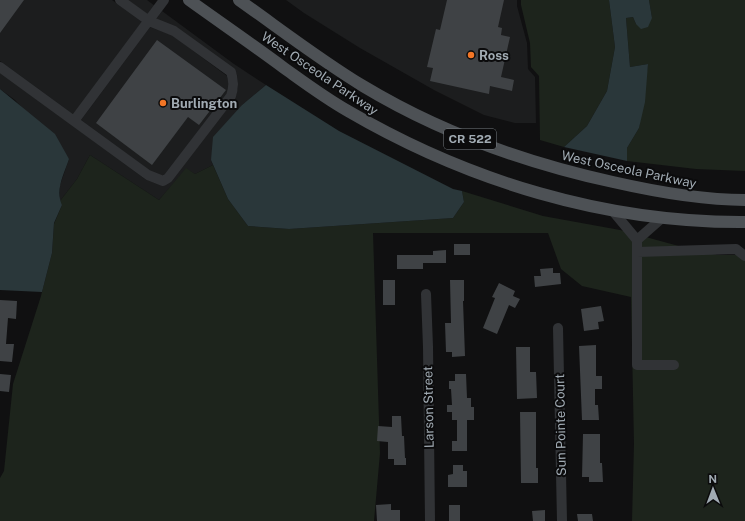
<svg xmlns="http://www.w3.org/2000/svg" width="745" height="521" font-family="'Public Sans',sans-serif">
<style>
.built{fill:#1c1d1e}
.green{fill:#1d241c}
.water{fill:#2a373a}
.building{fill:#3f4245}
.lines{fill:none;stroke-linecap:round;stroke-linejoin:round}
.minor{stroke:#313336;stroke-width:10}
.major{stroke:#4d5155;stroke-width:12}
.poi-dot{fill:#f37626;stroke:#0b0b0c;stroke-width:1.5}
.labels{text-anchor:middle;stroke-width:4;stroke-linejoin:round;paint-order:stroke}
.shield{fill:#0b0b0c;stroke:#747b81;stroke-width:1}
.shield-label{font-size:12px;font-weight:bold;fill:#a1abb3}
.poi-label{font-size:13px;font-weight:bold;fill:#a1abb3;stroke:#0b0b0c;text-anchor:start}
.street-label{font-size:13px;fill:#a1abb3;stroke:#0b0b0c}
</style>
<rect width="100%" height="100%" fill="#101011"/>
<path class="built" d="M0,0H112L142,22L74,115L0,61Z
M128,0H147L155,6L148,15Z
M286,0H517V6L527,43L528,69L535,77L536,123H515L484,115L434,90L360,48L304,13Z
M162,11L234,64L266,85L242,105L211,160L213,165L195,174L186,169L159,200L90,155L77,179L60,201V185L69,159L15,100L0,89V72L145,179L162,186L235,99L238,88V78L235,70L156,19Z
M150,27L172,35L227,76L229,81L228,93L165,174L162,176L150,171L81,120Z"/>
<path class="green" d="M521,0H609L615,47L607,91L587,126L564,147L540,140L539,76L531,67L530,43L521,5Z
M649,0H745V171L696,169L627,161V148L639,128L648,64L630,67L626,18L633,17L636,24L652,18Z
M90,155L159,200L186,168L195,174L213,165L228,199L248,226L289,229L453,218L464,202L462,191L543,216L620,230L686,248L717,255H745V521H632L634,444L631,297L582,286L561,269L548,233H373L380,453L374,521H0V478L4,471L13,384L41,296L52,253L54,224L62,205L60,201L77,179Z"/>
<path class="water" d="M609,0H649L652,18L648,27L641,29L636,24L633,17L626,18L630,67L648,64L645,102L639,128L627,148V161L564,147L587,126L607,91L615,47Z
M266,85L339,131L453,189L462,191L464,202L453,218L289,229L248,226L228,199L211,160L213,137L242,105Z
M0,89L55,134L69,159C64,174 55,190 62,205L54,223L52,253L42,292L0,290Z"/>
<path class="building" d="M0,0H24L0,33Z
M447,0H504L498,27L502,28L501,35L510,37L501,77L514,80L512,91L490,86L489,94L430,81L433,68L427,67L436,29L440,30Z
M157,40L226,90L199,125L188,117L152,165L96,123Z
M454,244H470V255H454Z
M446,250V263H423V269H397V255H433V251Z
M553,268V273H560L561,284L535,287L534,276H541L540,269Z
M383,280H395V305H383Z
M450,280H464V301H463L465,356L452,357V352H446L445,323H451Z
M499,283L515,291L513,296L520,299L515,308L509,305L497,334L483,328L495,298L492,297Z
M0,300L17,301L16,319L8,318L6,344H14L12,362L0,361Z
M601,306L604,321L598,322L599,329L584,331L581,309Z
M596,345V376H602V389H595V405H598L599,420H582L579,346Z
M516,347H530V372H536L537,398L517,399Z
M0,374L11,375L9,392L0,391Z
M455,374H466L467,398H471V407H474V420H467V451H452V441H457V420H452V412H447V405H452L451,389H449V381H455Z
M520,412H536V468H538V483H521Z
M392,416H401L402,436H404L405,458H406V465H394V459H388V442L377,441L378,426L392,427Z
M583,434H600V463H602L603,482H589V477H582Z
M453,465H463V471H467V487H448V475L453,474Z
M391,504V510H400V521H377L376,505Z
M449,505H460V521H449Z
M545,510V521H533L532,511Z
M577,514H592L593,521H578Z"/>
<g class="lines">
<path class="minor" d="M0,67L148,175L163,181L168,178L231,96C234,87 234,81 231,72L174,31L149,21L120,0
M74,121L164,0
M612,210L637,240L662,218
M637,240V365H674
M637,252L736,249L745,256
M426,294L428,347L430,521
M558,328L562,521"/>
<path class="major" d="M189,0C221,23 253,45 284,68C305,83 325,98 348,111C468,181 605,223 745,222
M239,0C280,29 320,60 363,86C441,133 526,163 613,182C657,192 701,200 745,200"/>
</g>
<g class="poi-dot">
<circle cx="471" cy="55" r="4"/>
<circle cx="163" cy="103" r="4"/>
</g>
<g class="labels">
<rect class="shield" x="444" y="129" width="52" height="20" rx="3"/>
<g class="shield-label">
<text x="470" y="143">CR 522</text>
</g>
<g class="poi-label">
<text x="479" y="60">Ross</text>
<text x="171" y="108">Burlington</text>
</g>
<g class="street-label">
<text transform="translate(320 73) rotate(34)" y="5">West Osceola Parkway</text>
<text transform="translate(629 169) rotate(12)" y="5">West Osceola Parkway</text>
<text transform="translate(428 407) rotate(-91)" y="5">Larson Street</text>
<text transform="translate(560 425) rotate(-91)" y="5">Sun Pointe Court</text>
</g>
</g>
<g transform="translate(713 489) rotate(359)" stroke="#0b0b0c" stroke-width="3" paint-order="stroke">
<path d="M0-3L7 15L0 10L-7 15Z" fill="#a1abb3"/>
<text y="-6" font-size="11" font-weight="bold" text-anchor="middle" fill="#a1abb3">N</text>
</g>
</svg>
